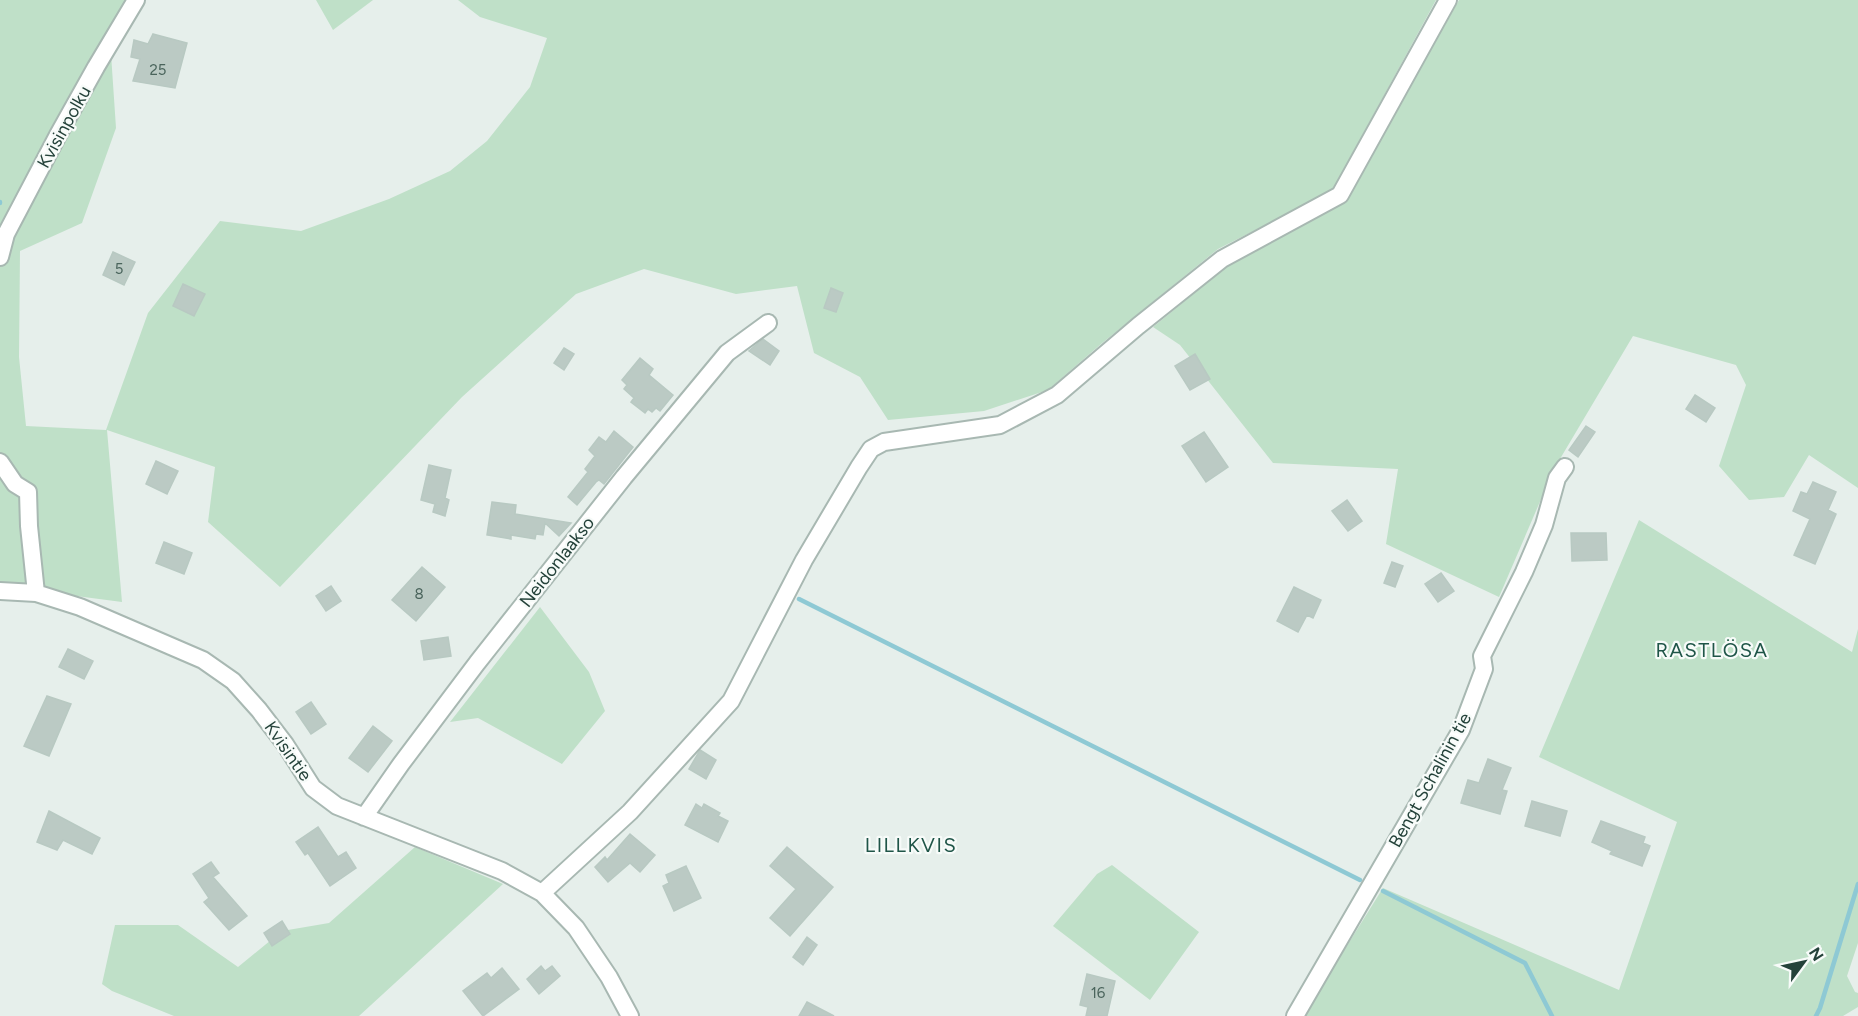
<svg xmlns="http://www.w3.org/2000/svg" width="1858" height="1016" font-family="Figtree,sans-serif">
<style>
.green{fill:#bfe0c8}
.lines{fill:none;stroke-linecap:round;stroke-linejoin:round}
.stream{stroke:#8ec9d4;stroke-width:4.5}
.building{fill:#bbcac4;stroke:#b8c9c2;stroke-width:1.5}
.minor-casing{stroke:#a8b8b2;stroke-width:20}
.minor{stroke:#fff;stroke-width:16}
.labels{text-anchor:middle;stroke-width:4.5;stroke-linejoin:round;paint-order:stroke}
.number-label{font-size:15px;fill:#4a645c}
.street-label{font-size:18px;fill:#24423a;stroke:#f7fbf9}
.neighbourhood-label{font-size:20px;letter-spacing:1.5px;fill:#1f5548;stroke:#f7fbf9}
</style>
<rect width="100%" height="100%" fill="#e6efeb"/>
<path class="green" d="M0,0H143L111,54L116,128L82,223L20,251L19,357L26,426L106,430L148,313L220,221L301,231L389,199L450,171L487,141L530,87L547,38L480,17L458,0H1436L1332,191L1218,249L1101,344L1048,390L984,411L888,420L860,377L814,353L797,286L736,294L644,269L576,294L462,397L280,587L208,522L215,467L107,430L122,602L0,586Z
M316,0H373L333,30Z
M1459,0H1858V488L1809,455L1784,497L1749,500L1719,466L1746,385L1736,365L1633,336L1554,469L1499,597L1386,544L1398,469L1273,463L1180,345L1153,327L1230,264L1339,205L1353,188Z
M1639,520L1852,652L1858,629V943L1847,976L1855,992L1858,993V1007L1843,1016H1305L1333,968L1383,888L1619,990L1677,822L1539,757Z
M540,607L589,672L605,711L562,764L478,718L450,722Z
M415,847L503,884L359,1016H174L112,991L102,984L115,925H178L238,967L282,931L329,923Z
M1112,865L1199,932L1150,1000L1053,926L1097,874Z"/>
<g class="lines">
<path class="stream" d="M0,202V203
M799,599L1360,880
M1383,891L1525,963L1552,1016
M1816,1016L1820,1008L1858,884"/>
</g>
<path class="building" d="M153,34L187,43L175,88L133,81L140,59L131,57L134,40L148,44Z
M113,252L135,262L124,285L103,275Z
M183,284L205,294L194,316L173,306Z
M831,288L843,293L836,312L824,308Z
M763,339L779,351L770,365L749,351Z
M564,348L574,354L564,370L554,363Z
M1195,354L1210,379L1190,390L1175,366Z
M640,358L653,369L649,375L673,395L660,411L656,408L652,412L648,409L645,413L631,402L634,398L624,389L627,385L622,380Z
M1695,395L1715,408L1706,422L1686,409Z
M1586,426L1595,432L1578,457L1569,450Z
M614,431L633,447L604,484L599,480L596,482L577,505L568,497L588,472L585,469L595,456L589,450L599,437L606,442Z
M1204,432L1228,467L1206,482L1182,446Z
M156,461L178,471L167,494L146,484Z
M429,465L451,470L445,498L449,500L445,516L433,512L435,504L421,500Z
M1813,482L1836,492L1828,510L1836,514L1815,564L1794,555L1810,519L1793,511L1801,492L1807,494Z
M1347,500L1362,521L1348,531L1332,511Z
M492,502L516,505L515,514L571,523L559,536L545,523L543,535L536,534L535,539L511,535V539L487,535Z
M1571,533H1606L1607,560L1572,561Z
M164,542L192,553L184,574L156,563Z
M1392,562L1403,566L1395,587L1384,583Z
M422,567L445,587L416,621L392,600Z
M1441,573L1454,591L1438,602L1425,584Z
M331,586L341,601L326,611L316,596Z
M1294,587L1321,600L1313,618L1307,615L1298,632L1277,621Z
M448,637L451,656L424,660L421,641Z
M68,649L93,661L84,679L59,667Z
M47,696L71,704L49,756L24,746Z
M311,702L326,724L311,734L296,712Z
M373,726L392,741L368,772L349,758Z
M700,750L716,760L706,779L689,769Z
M1488,759L1511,768L1502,790L1507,791L1500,814L1461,803L1468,780L1479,783Z
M1532,801L1567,811L1560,836L1525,826Z
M696,804L702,808L704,804L720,813L718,816L728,821L718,842L685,825Z
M49,811L100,838L92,854L63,840L57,850L37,842Z
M1601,821L1645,837L1643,843L1650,846L1642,866L1610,854L1612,851L1592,842Z
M318,827L338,857L346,852L356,868L330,886L308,853L305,855L296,842Z
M630,834L655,855L640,872L630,863L608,882L595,867L605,857L607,860Z
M787,847L833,887L790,936L770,918L796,889L770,866Z
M211,862L219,873L213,877L247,916L229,930L204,902L209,898L193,874Z
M686,866L701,898L674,911L663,886L669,883L666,875Z
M282,921L290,934L272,946L264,933Z
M807,937L817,945L803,965L793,957Z
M541,966L545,971L552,966L560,976L539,994L527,979Z
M502,968L519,989L483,1016L463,991L487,973L491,978Z
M1087,974L1115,981L1107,1016H1086L1088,1007L1080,1005Z
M807,1002L834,1016H799Z"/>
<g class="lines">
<defs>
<path id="minor" d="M0,257L6,234L58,135L96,67L136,0
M0,462L15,484L28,492L29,526L36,593
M0,591L36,593L80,607L203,660L233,681L259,710L285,744L313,788L337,806L502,871L542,893L576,928L609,977L630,1016
M364,817L401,764L477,663L624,477L727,353L768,323
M542,893L630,812L731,701L804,560L859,467L871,449L884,442L1000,425L1057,395L1138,326L1222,259L1340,195L1448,0
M1295,1016L1461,730L1484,669L1482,656L1524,572L1544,525L1557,478L1565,467"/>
</defs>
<use href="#minor" class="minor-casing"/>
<use href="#minor" class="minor"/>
</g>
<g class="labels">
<g class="number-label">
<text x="158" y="75">25</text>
<text x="119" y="274">5</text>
<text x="419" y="599">8</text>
<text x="1098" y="998">16</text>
</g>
<g class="street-label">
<text transform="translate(64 127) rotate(-61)" y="6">Kvisinpolku</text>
<text transform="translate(557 562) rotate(-52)" y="6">Neidonlaakso</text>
<text transform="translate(288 751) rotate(55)" y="6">Kvisintie</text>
<text transform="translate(1430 780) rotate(-61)" y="6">Bengt Schalinin tie</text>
</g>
<g class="neighbourhood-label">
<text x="1712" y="657">RASTLÖSA</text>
<text x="911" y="852">LILLKVIS</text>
</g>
</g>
<g transform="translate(1804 962) rotate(57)" stroke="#f7fbf9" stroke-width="4.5" paint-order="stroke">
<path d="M0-4.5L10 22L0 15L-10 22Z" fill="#24423a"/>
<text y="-9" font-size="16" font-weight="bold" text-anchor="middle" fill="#24423a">N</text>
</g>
</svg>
